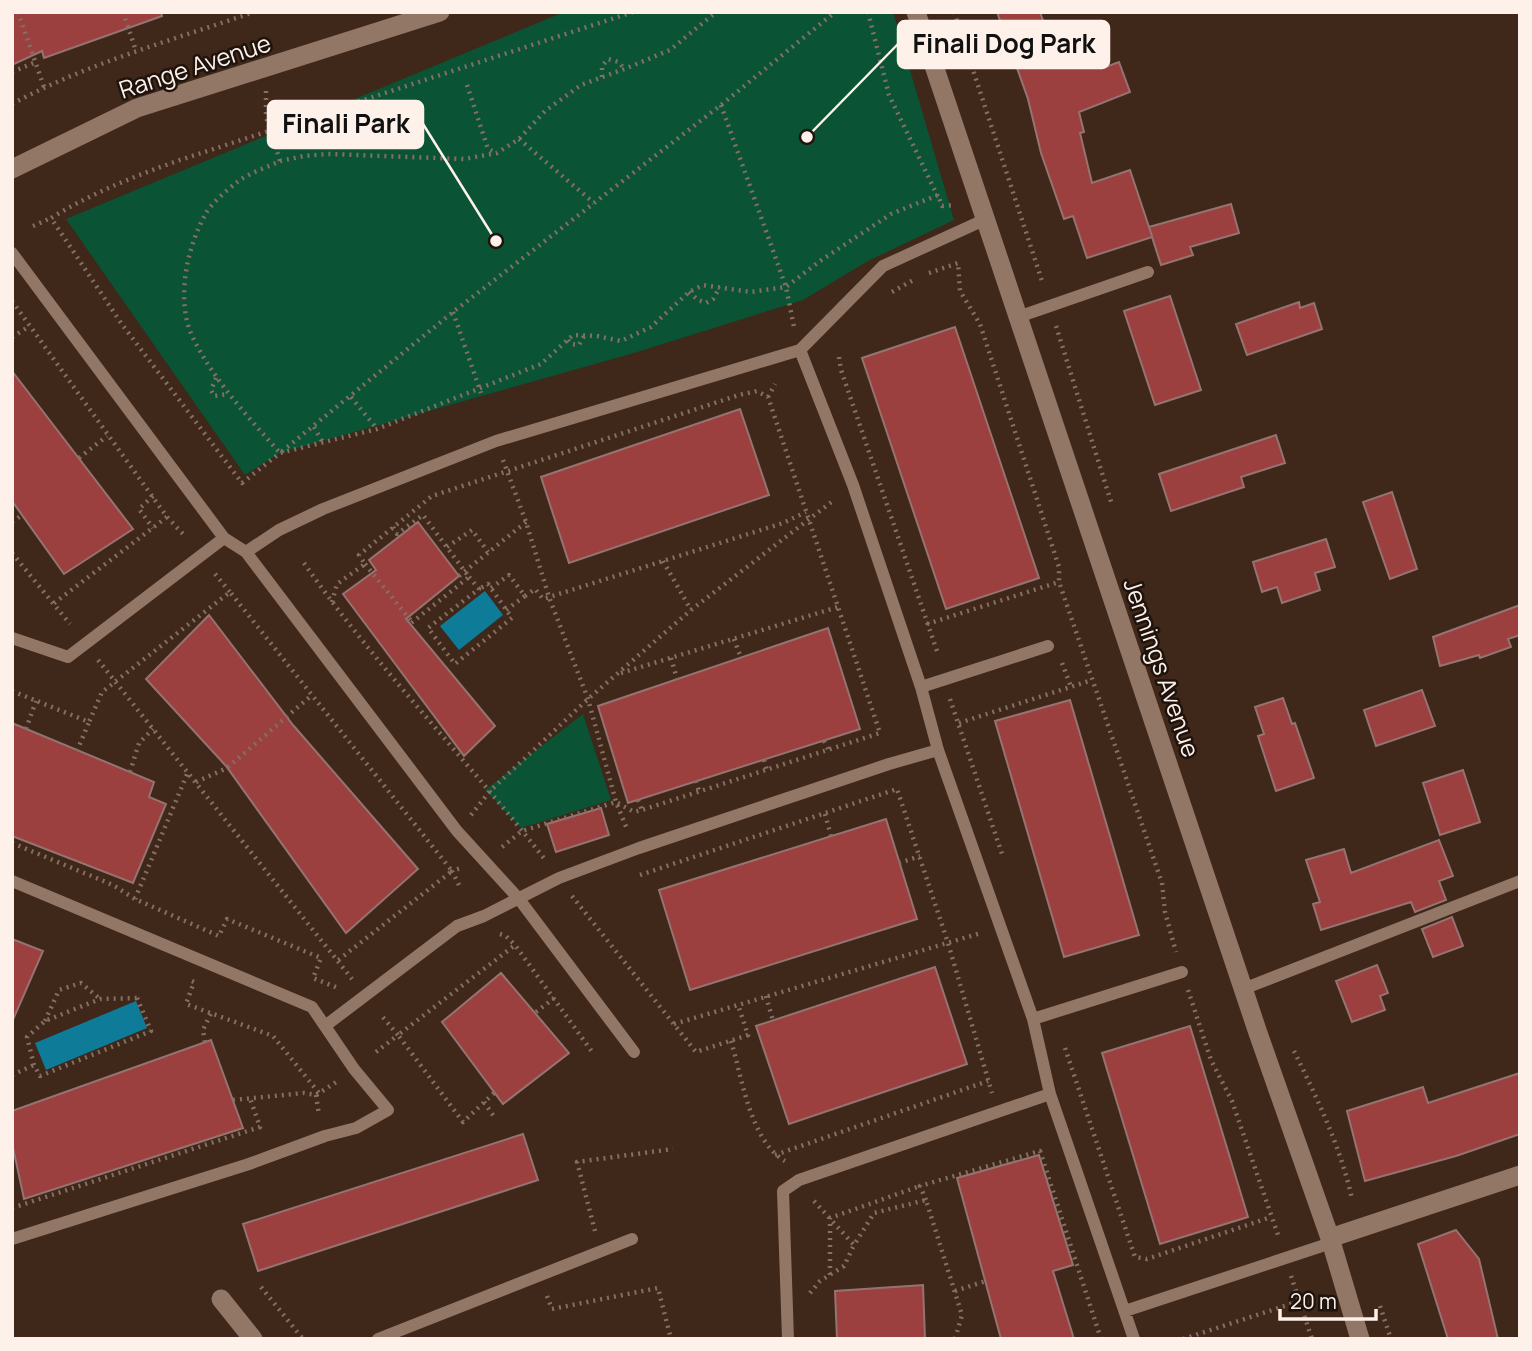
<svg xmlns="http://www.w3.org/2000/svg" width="1532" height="1351" font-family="Manrope,sans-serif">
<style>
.green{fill:#0a5335}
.water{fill:#0e7c99}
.building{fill:#9b403f;stroke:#957371;stroke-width:2}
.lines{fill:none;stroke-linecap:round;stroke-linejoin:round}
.path{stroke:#836f63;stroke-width:4.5;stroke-dasharray:2 5;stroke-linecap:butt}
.service{stroke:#927666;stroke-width:12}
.minor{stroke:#927666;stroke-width:19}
.tertiary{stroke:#927666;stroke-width:19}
.labels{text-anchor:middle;stroke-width:5;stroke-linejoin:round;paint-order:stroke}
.street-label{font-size:24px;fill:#fef1e9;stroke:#1e130d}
.leader{fill:none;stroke:#fef1e9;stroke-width:2.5}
.callout-dot{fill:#fef1e9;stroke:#1e130d;stroke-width:2.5}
.callout{fill:#fef1e9;stroke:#fef1e9;stroke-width:2.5}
.callout-label{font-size:26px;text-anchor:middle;font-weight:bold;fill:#111}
</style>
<rect width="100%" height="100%" fill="#3f2719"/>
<path class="green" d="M564,12H893L954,220L868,261L803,300L634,353L280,453L245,475L66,219Z
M583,714L611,800L521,828L485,790Z"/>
<path class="water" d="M485,591L503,615L459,650L440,626Z
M136,1001L147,1028L46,1070L35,1043Z"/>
<path class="building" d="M12,12H161L162,16L44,58L42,51L12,65Z
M997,12H1040L1053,49L1092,36L1103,68L1119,62L1130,92L1079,112L1084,132L1080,133L1092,183L1130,170L1152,236L1149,227L1231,204L1239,233L1190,247L1193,255L1161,265L1152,237L1087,258L1073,216L1064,219L1041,153L1028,99Z
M1170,296L1201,390L1155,405L1124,311Z
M1299,302L1300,308L1314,303L1322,329L1247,355L1236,324Z
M955,327L1039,578L946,609L862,358Z
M12,371L133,529L64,574L12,501Z
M740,409L769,495L569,563L541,477Z
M1276,435L1285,463L1241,477L1244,487L1171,511L1159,474Z
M1392,492L1417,569L1390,579L1363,502Z
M418,522L459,576L406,619L495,726L464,756L343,594L376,570L369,560Z
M1326,539L1335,567L1315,573L1320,590L1282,603L1277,587L1262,592L1253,562Z
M1520,605V635L1508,639L1511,647L1480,658L1479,655L1440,666L1433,637Z
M209,615L293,725L418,869L346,933L226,766L146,679Z
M828,628L860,729L628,803L598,706Z
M1422,690L1435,726L1376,746L1364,710Z
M1283,698L1292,724L1295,723L1314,778L1276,791L1258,736L1264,734L1255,707Z
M1070,700L1139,935L1064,957L995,721Z
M12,723L154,782L149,797L166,804L133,883L12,836Z
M1463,770L1480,822L1440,835L1423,783Z
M601,808L609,835L556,852L547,824Z
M886,819L917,919L690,990L659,890Z
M1439,840L1453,876L1439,881L1446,900L1415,912L1411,902L1321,930L1313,904L1320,902L1306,860L1344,849L1351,873Z
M1452,917L1463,946L1433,957L1422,929Z
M12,939L43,951L12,1022Z
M1377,965L1388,993L1380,996L1385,1010L1352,1022L1336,981Z
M935,967L967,1064L789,1124L756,1026Z
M501,973L569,1053L503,1104L442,1022Z
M1190,1026L1248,1217L1160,1244L1102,1053Z
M211,1040L243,1128L24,1199L12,1143V1111Z
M1520,1073V1134L1456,1156L1365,1181L1347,1111L1423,1087L1428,1103Z
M523,1134L538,1180L258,1271L243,1224Z
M1039,1155L1073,1265L1053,1271L1074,1339H1001L957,1178Z
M1456,1230L1479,1259L1498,1339H1448L1418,1244Z
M923,1285L925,1339H837L835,1291Z"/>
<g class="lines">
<path class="path" d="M18,12L44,87
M123,12L136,51
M633,12L180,160C135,176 92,193 51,218L121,323L242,483L280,453L377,429L541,364L573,335L597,336L621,341L651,327L689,292L703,285L751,292L786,287L820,261L891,214L938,195L942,206L954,205
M868,12L889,95L938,197
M954,12L1043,284
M12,72L36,62
M602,77V66L608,59L619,62L624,69
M467,85L488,149L496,153
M266,91V117L280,161C266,168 248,173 236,183C227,190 212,203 206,213C187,247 175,301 193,338C215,382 248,417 280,453L453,312L721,105L835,12
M12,104C88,63 173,40 254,12
M721,105L786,287L794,327
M519,139L594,203
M280,161L304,156L328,154L464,159L497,153L519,139L545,111L581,85L627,68L670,50L716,12
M33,226L51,218
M929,273L958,263L960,291L980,324L1059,567V582L1162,883L1165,912L1176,952
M689,292L698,300L706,303L713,299L720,287
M892,292L915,279
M12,301L167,517L53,604
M453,312L481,393
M1056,326L1112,505
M12,337L30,326
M568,340L571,344L579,345L584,336
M839,357L841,370L938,654
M216,378L211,390L214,396L228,394
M351,397L377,429
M768,397L775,384
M314,427L323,443
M79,458L107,436
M503,460L526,522L549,597L588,699L616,802L627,829
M153,496L139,509L153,528
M167,517L183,534
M12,522L22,515
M393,527L397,534L423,515L469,577L410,624
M447,547L472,530L488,552
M12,553L70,624
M663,561L691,610
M304,563C377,668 468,760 546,861
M365,564L412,622
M215,574L230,592
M459,576L526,522
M469,577L479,589L428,628L455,664L512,618L488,584L479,589
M491,588L509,575L525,596L506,610
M525,596L535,589L543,599L783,523L806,512
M332,602L337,584L365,564L359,555L432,496L739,395L757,391L768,397L880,733L642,810L634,812L616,802L522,831L502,847
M927,624L1059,582
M734,639L741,658
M671,658L677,679
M98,660L352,979
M1062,663L1071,687
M621,673L838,607
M12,691L89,722L102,692L230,592L452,871L337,961
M950,699L1002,854
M959,723L1092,680
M26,729L36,701
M824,741L828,749
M77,751L89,722
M764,760L767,770
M130,772L139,743L153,729
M696,781L699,791
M196,782L227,768L312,695
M638,800L642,810
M825,814L831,836
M471,815L490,791L588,699L691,610L834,500
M12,843L113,885L135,899L219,936L227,919L321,958L313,978L338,988
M899,863L920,856
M640,875L897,789L948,943L992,1093
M459,885L452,871L461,868
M572,896L696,1052L748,1035L738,1005
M135,899L188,772
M500,934L506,936L515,945
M192,981L194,982L186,1004L273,1036L319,1093
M1188,990L1211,1060L1232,1101L1279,1238
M766,996L773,1021
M137,998L151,1031L40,1076L34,1065L27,1037L45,1021L100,999Z
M536,1012L554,998
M45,1021L59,990L81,983L100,999
M674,1024L981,933
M731,1041C742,1077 750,1141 785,1161
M205,1042L203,1030L211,1013
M1065,1048L1135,1257L1147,1259L1271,1217
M1294,1051C1317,1098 1341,1148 1352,1199
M376,1052L398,1035L381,1015
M12,1075L34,1065
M494,1093L463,1122L398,1035L515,945L593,1053
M316,1095L319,1115
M233,1100L304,1093L316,1095L338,1081
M484,1102L495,1118
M775,1155L988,1081
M12,1159L15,1158
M926,1200L920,1186L1040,1151L1101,1339
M814,1201L854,1245L874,1213L926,1200L962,1315L955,1339
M12,1208L260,1127L250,1098
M595,1231L577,1162L673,1149
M830,1275V1218L920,1186
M1291,1276L1312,1339
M261,1287L303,1339
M955,1291L986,1281
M810,1293L820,1281L844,1266L854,1245
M547,1296L552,1309L658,1288L671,1339
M1380,1306L1391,1339
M1183,1339L1300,1301"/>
<path class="service" d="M12,253L224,538L246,552L457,831L519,899L634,1052
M1018,317L1148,272
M800,350L853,485L921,687L938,750L1033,1019L1050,1094L1134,1339
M246,552L279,530L323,509L496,441L800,350L883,266L984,220
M12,638L68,657L224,538
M921,687L1048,646
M12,881L312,1007L354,1069L388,1110L356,1128L325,1136L249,1164L12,1239
M1243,989L1520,881
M1033,1019L1182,972
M325,1026L457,926L484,916L559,878L639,848L889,764L938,750
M1125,1311L1331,1243
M378,1339L632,1239
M788,1339L783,1191L799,1180L1050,1094"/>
<path class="minor" d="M916,12L1258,1033L1330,1238L1360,1339
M1330,1238L1520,1175
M221,1299L253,1339"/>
<path class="tertiary" d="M12,169L137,108L440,12"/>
</g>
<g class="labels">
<g class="street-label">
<text transform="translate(195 67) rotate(-18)" y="8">Range Avenue</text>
<text transform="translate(1161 668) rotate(71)" y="8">Jennings Avenue</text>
</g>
</g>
<path class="leader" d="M807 137L898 44M496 241L423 124"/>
<g class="callout-dot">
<circle cx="807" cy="137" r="7"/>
<circle cx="496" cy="241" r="7"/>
</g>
<g class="callout">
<rect x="898" y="21" width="211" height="47" rx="7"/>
<rect x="268" y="101" width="155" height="47" rx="7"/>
</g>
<g class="callout-label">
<text x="1004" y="53">Finali Dog Park</text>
<text x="346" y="133">Finali Park</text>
</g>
<rect width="1532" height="1351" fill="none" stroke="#fef1e9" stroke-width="28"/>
<path d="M1280 1309v10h96v-10" fill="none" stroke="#fef1e9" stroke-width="3.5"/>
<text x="1290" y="1309" font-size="21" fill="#fef1e9" stroke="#1e130d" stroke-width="5" paint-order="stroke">20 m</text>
</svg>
